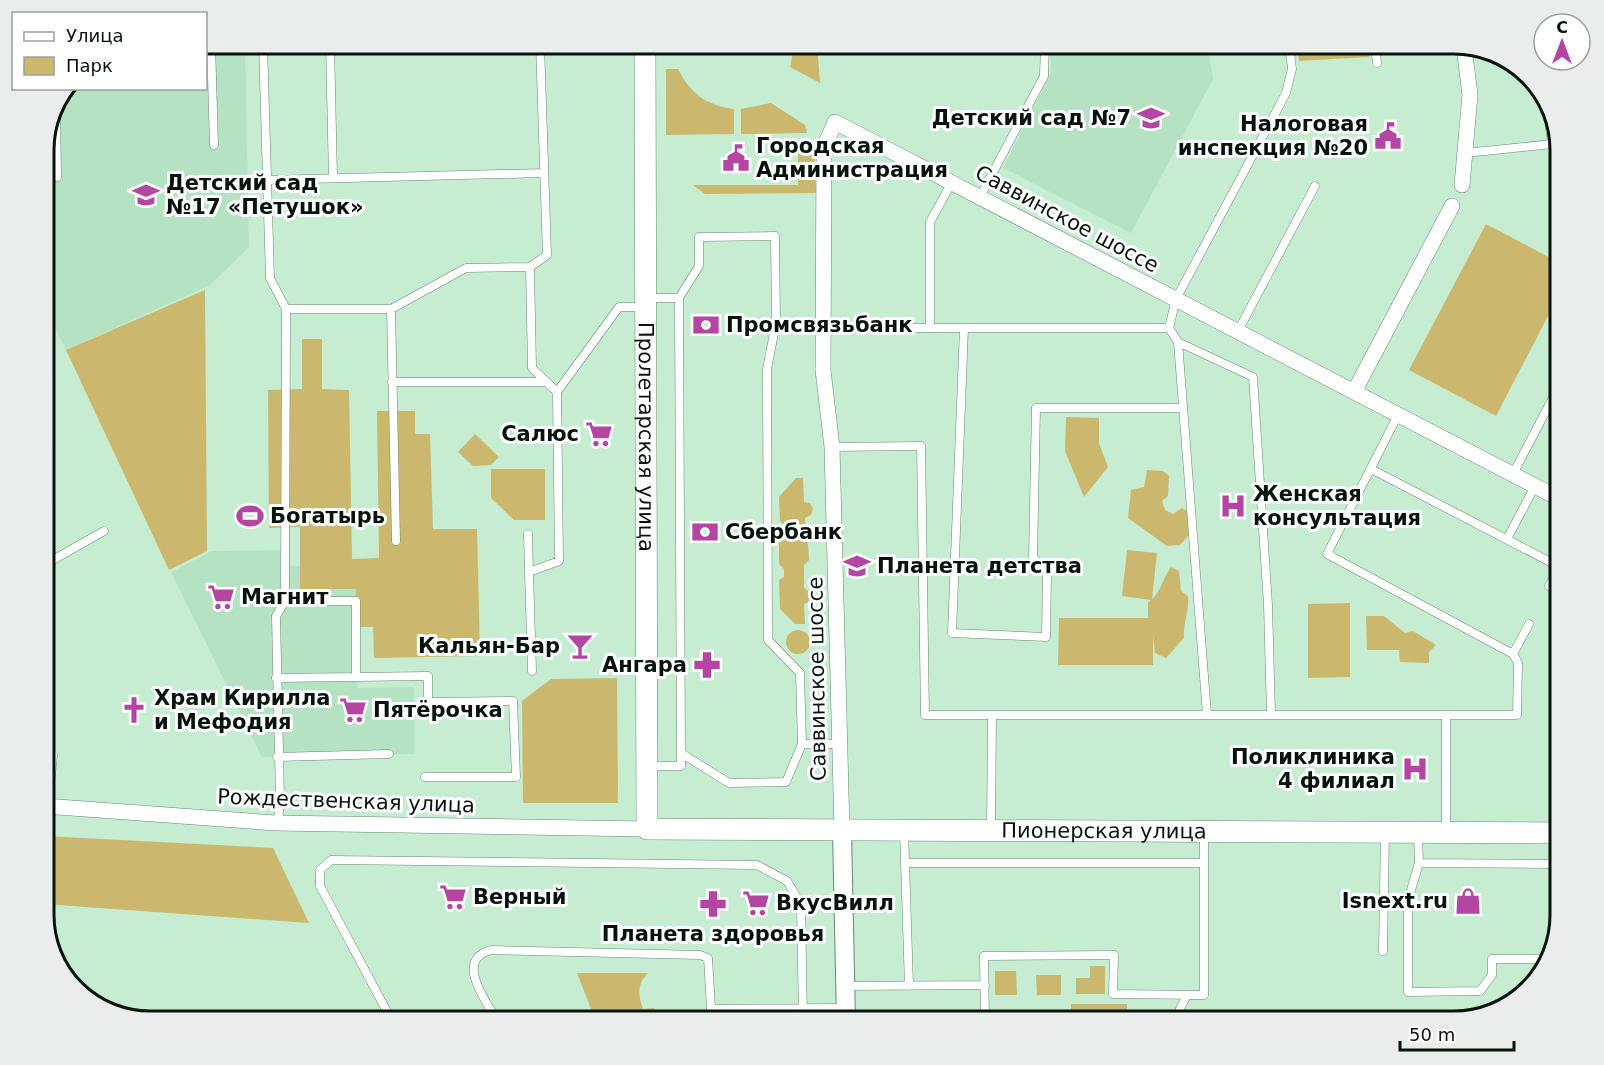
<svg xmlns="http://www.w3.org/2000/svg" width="1604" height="1065" font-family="'DejaVu Sans',sans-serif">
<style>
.built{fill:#b5e2c3}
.green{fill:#ccb86d}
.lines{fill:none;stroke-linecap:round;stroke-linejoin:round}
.service-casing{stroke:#678a72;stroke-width:9}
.minor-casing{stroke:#678a72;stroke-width:16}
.tertiary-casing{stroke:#678a72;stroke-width:20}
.secondary-casing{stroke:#678a72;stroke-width:22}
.service{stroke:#fff;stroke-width:8}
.minor{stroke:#fff;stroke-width:15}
.tertiary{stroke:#fff;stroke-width:18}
.secondary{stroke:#fff;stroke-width:21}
.labels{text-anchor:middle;stroke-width:6;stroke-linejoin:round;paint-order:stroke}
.poi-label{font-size:21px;font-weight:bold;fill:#07140c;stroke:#fff;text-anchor:start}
.street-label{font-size:21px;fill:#07140c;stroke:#fff}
.rim{fill:none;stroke:#07140c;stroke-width:3}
</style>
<rect width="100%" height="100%" fill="#c6ecd2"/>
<path class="built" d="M206,44H245L249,247L210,285L66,350L44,306V143L68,89L206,88Z
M1051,44H1207L1213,79L1131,233L1003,168L1051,73Z
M285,550V566H300L301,589L356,588L357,688L414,687L415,754L262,757L171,572L212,551Z"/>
<path class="green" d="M375,44H406L407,52L375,53Z
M421,44H461V54L421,55Z
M795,44H817L820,83L790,67Z
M1297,44H1367L1369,57L1299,61Z
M666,69H678C691,94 706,105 734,109V134L666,135Z
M771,103L805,125L807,133L741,134V109Z
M798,143H814L816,193L705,194L693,185H798Z
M1486,224L1560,263V293L1496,416L1409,370Z
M205,290L207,551L169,570L66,350Z
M302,339H322V389L349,390L352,559L379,558L377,411H415V434H430L433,529H477L480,656L374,658L373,627H356V589H300V527L269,528L268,390L302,389Z
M1066,417L1099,418V443L1108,467L1084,497L1065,451Z
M475,434L499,457L491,465L473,466L458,452Z
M491,469H545V520H514L491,498Z
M1147,470L1163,471L1169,476L1168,496L1162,501L1165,510L1173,514L1182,508L1187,511L1189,535L1180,545L1167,546L1128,518L1131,490L1144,487Z
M796,478H803L804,502L810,503L813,509L811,515L805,518C805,533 809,545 809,560L804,565V588L812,594L811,600L804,604L805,624H795L780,609L779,580L784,577V569L779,564V541L785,535V526L780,521L779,497Z
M1127,550L1157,553L1152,599C1162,590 1163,577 1171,567L1179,571L1181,591L1188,596C1189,614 1183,622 1184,638L1166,658L1155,653L1153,635V665H1058L1059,618H1148V603L1151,600L1122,596Z
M1350,603V677L1308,678V604Z
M1366,616H1384L1405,633L1413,631L1436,645L1429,652V663L1400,662L1399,650H1367Z
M786 642a12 12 0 1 1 24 0a12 12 0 1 1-24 0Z
M617,678L618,803H523L522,701L551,679Z
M44,836L273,848L309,923L44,904Z
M1090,966H1105V994H1076V978H1090Z
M995,971H1016L1017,995H995Z
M577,973H648C637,984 638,995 643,1009L655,1008L648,1021H562V1018L593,1014Z
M1036,975H1061V995H1037Z
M1071,1004H1127V1021H1071Z"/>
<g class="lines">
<defs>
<path id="service" d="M211,44L214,145
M263,44L270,278L286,309L285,601L276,616L280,799L278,823
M330,44L333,178
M1375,44L1377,63
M56,115L57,177
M1465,153L1552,144L1546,96
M269,180L544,173
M980,197L1044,76L1045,44
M647,298H679
M286,309H391L466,268L530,267
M391,309L396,541
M899,328H1169
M930,328V222L952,182
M964,328L952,633L1046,637L1047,573L1033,557L1036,408H1182
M1238,331L1315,186
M1178,342L1253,377L1268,605L1271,715
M392,382H546
M557,392L619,307H644
M1550,404L1560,409
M832,447L921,446L925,715H1517L1518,663L1513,654L1327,554L1398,415
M1371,469L1560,567
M1513,474L1560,384
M528,534L529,572
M1507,539L1535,486
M44,565L104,531
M1549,586L1560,566
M1513,654L1529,624
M532,671L529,572L559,561L557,392L532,368L530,267L547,255L540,44
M356,677L428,676V702L513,701L516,777H425
M276,678L356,677V601H285
M1207,715L1178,342L1169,328L1176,299L1286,93L1292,69L1289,44
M802,744H840
M277,757L389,754
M648,766H681L679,298L699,266V237L775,236L776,323L767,369L768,640L800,673L802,744L786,782L729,783L681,753
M48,806L53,755
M991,830L992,715
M1446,830V715
M904,831L909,986
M1418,834L1419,863L1408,900V992L1480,991L1492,975V959H1547
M905,863H1204
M1419,863L1560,864
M1383,951L1385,833
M845,986L985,985
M711,1009L712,1021
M392,1021L320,886V870L331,860L757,865L787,881L801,904L803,1021
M497,1021C486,1000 454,960 491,950L700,955L708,958L711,1009L845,1008
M985,1021L984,956L1114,955L1113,994L1204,995V833
M1174,1021L1187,995"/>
<path id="minor" d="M1462,185L1470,95L1464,47
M1354,392L1452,206
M44,806L275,823L647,829
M842,831L832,447L823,370L824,148L835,122L1560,499"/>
<path id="tertiary" d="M842,831L846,1021"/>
<g id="secondary">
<path id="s1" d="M645,44L647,829L1560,833"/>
</g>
</defs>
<use href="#service" class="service-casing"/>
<use href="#minor" class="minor-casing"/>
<use href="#tertiary" class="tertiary-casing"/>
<use href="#secondary" class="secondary-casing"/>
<use href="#service" class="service"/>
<use href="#minor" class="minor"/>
<use href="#tertiary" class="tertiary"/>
<use href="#secondary" class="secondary"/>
</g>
<defs>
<symbol id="school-bare" viewBox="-9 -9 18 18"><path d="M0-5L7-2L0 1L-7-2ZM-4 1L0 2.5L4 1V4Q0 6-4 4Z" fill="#b545a2" stroke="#fff" stroke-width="2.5" paint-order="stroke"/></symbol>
<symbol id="civic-bare" viewBox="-9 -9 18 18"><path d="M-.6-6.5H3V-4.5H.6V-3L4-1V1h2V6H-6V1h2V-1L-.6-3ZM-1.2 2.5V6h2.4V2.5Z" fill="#b545a2" stroke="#fff" stroke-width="2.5" paint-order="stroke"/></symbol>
<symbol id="bank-bare" viewBox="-9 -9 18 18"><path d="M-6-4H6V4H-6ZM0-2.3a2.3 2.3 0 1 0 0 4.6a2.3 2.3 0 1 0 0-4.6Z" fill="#b545a2" stroke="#fff" stroke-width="2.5" paint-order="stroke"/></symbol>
<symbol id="supermarket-bare" viewBox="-9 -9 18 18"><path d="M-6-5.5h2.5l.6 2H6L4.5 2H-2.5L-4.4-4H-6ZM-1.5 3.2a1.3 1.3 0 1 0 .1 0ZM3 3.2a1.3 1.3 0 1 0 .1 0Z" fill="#b545a2" stroke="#fff" stroke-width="2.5" paint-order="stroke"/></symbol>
<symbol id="hospital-bare" viewBox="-9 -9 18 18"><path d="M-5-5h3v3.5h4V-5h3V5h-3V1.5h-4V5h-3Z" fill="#b545a2" stroke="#fff" stroke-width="2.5" paint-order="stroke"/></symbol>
<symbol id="stadium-bare" viewBox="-9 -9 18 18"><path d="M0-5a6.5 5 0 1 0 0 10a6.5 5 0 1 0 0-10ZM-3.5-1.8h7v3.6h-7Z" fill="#b545a2" stroke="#fff" stroke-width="2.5" paint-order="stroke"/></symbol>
<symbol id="bar-bare" viewBox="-9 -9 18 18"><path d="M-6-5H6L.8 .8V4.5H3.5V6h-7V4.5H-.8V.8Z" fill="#b545a2" stroke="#fff" stroke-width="2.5" paint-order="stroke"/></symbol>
<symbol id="pharmacy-bare" viewBox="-9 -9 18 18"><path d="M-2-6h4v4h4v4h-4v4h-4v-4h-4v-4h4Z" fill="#b545a2" stroke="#fff" stroke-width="2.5" paint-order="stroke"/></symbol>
<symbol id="church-bare" viewBox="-9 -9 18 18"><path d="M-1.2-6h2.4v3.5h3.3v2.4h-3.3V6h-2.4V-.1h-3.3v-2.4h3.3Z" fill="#b545a2" stroke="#fff" stroke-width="2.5" paint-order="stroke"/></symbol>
<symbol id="shop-bare" viewBox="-9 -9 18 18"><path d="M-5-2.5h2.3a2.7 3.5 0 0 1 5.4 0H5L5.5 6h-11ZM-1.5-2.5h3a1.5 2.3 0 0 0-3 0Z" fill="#b545a2" stroke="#fff" stroke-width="2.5" paint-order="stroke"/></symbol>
</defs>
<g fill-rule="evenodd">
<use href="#school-bare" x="1132" y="99" width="38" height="38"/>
<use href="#civic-bare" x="1369" y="117" width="38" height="38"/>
<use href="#civic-bare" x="717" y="139" width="38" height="38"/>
<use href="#school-bare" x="127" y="176" width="38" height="38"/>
<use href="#bank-bare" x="687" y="306" width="38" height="38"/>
<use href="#supermarket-bare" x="580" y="415" width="38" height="38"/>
<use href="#hospital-bare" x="1214" y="487" width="38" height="38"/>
<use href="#stadium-bare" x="231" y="497" width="38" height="38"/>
<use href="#bank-bare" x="686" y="513" width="38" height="38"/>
<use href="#school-bare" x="838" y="547" width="38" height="38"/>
<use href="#supermarket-bare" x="202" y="578" width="38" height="38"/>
<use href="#bar-bare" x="561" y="627" width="38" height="38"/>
<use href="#pharmacy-bare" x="688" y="646" width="38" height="38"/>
<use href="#church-bare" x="115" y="691" width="38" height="38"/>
<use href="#supermarket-bare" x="334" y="691" width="38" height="38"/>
<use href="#hospital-bare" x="1396" y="750" width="38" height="38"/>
<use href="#supermarket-bare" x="434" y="878" width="38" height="38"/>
<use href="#shop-bare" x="1449" y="882" width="38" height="38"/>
<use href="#supermarket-bare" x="737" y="884" width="38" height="38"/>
<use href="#pharmacy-bare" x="694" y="885" width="38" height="38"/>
</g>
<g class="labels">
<g class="poi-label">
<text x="1131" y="125" text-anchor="end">Детский сад №7</text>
<text x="1368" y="131" text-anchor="end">Налоговая<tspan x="1368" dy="24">инспекция №20</tspan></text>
<text x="756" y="153">Городская<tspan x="756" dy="24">Администрация</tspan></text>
<text x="166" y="190">Детский сад<tspan x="166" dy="24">№17 «Петушок»</tspan></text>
<text x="726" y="332">Промсвязьбанк</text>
<text x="579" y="441" text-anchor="end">Салюс</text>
<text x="1253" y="501">Женская<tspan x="1253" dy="24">консультация</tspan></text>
<text x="270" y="523">Богатырь</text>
<text x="725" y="539">Сбербанк</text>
<text x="877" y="573">Планета детства</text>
<text x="241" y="604">Магнит</text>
<text x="560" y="653" text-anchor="end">Кальян-Бар</text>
<text x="687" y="672" text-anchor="end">Ангара</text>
<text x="154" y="705">Храм Кирилла<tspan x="154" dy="24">и Мефодия</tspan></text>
<text x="373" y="717">Пятёрочка</text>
<text x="1395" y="764" text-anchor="end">Поликлиника<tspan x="1395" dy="24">4 филиал</tspan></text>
<text x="473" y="904">Верный</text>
<text x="1448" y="908" text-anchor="end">Isnext.ru</text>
<text x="776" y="910">ВкусВилл</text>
<text x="713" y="941" text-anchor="middle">Планета здоровья</text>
</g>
<g class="street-label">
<text transform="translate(1067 219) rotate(28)" y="7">Саввинское шоссе</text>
<text dy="7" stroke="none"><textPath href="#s1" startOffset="393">Пролетарская улица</textPath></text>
<text transform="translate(817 679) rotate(-91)" y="7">Саввинское шоссе</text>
<text transform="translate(346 801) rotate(2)" y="7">Рождественская улица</text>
<text dy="7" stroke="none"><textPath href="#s1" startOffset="1242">Пионерская улица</textPath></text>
</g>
</g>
<path d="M0 0H1604V1065H0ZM150 54H1454A96 96 0 0 1 1550 150V915A96 96 0 0 1 1454 1011H150A96 96 0 0 1 54 915V150A96 96 0 0 1 150 54Z" fill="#ebecec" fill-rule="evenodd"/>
<path class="rim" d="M150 54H1454A96 96 0 0 1 1550 150V915A96 96 0 0 1 1454 1011H150A96 96 0 0 1 54 915V150A96 96 0 0 1 150 54Z"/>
<rect x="12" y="12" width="195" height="78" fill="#ffffff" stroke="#9ca19e" stroke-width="1.5"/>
<rect x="24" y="32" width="30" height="9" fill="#ffffff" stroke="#9ca19e" stroke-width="1.5"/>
<text x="66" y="42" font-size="18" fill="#07140c">Улица</text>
<rect x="24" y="57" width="30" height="18" fill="#ccb86d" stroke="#9ca19e" stroke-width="1.5"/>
<text x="66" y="72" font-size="18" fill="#07140c">Парк</text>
<g transform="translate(1562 42)"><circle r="28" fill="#ffffff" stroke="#9ca19e" stroke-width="1.5"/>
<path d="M0-4.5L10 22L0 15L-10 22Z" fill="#b545a2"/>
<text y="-9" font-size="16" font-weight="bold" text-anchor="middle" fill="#07140c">С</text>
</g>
<path d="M1400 1041v9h114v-9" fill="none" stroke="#07140c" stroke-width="3"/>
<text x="1409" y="1041" font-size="18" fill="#07140c" stroke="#ffffff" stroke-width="4.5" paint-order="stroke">50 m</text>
</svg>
